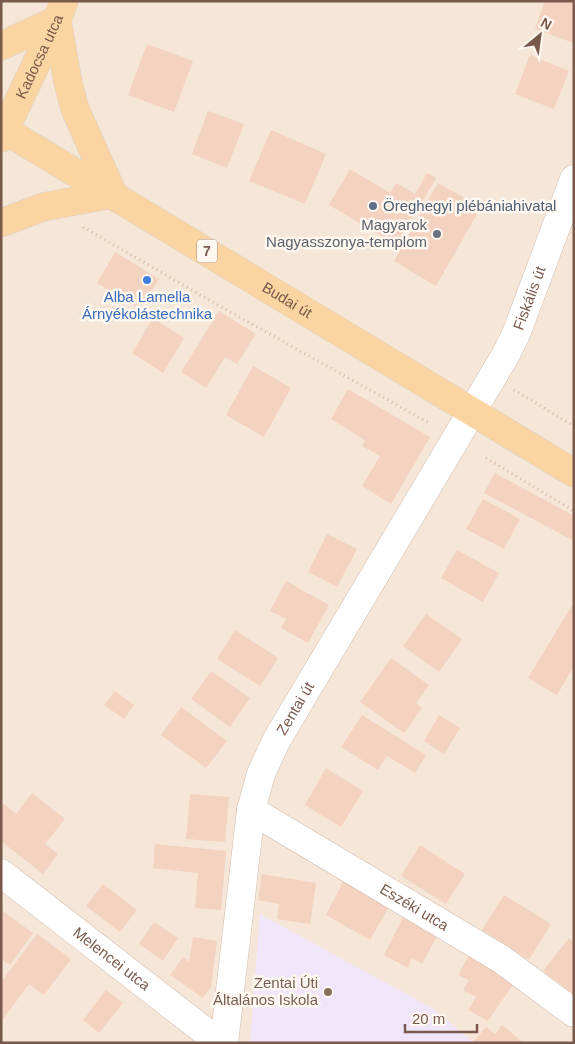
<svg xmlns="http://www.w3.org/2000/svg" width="575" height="1044" font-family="Helvetica,sans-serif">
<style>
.residential{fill:#f5e6d7}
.education{fill:#f1e5fa}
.building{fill:#f3d2c0}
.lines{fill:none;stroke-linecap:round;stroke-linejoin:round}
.minor-casing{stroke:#d2bdb0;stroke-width:29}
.major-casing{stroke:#d9d1cd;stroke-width:29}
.path{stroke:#d8b5a2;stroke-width:3;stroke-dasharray:1 4;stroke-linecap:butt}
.minor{stroke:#fff;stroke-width:28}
.major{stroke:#fbd5a1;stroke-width:28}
.service-dot{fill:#5c6f8a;stroke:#fff8f0;stroke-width:2}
.worship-dot{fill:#6b7280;stroke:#fff8f0;stroke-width:2}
.shop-dot{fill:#3f7fe0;stroke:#fff8f0;stroke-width:2}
.education-dot{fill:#8d6e63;stroke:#fff8f0;stroke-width:2}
.labels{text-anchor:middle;stroke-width:5;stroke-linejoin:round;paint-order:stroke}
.shield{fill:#fff8f0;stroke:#a0897c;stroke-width:1}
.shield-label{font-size:14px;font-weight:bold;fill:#78594b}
.street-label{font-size:15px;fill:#78594b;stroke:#fff8f0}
.service-label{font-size:15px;fill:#4e5e75;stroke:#fff8f0;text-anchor:start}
.worship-label{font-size:15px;fill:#5b616d;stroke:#fff8f0;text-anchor:end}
.shop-label{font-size:15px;fill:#366cbe;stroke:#fff8f0}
.education-label{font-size:15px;fill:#785e54;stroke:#fff8f0;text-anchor:end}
</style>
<rect width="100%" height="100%" fill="#fdf4e9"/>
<path class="residential" d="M1,1H574V1043H1Z"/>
<path class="education" d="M260,914L432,1008L474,1043H250Z"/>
<path class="building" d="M545,1H574V43L535,29Z
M147,44L193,61L174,112L128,95Z
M530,55L569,71L554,109L515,94Z
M208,111L244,124L227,168L192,154Z
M271,130L326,154L305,204L249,181Z
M350,169L390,193L396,183L415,194L427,173L436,178L397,245L329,205Z
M438,183L481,207L436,286L394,261Z
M115,252L159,279L140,309L97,283Z
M219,311L256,334L237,364L225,357L206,388L181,372Z
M153,318L184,338L163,373L132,353Z
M253,366L291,388L264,437L226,415Z
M348,389L430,437L391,504L362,486L380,456L362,446L365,440L331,419Z
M495,473L574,516V541L484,493Z
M483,499L520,519L504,549L466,529Z
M327,534L357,549L337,587L308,572Z
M457,550L499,573L483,602L441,578Z
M286,581L329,605L308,643L281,628L286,619L270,611Z
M574,602V666L557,695L528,678Z
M426,614L462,639L439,672L403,646Z
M235,630L278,658L260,686L217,659Z
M391,658L429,685L416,703L422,708L404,733L360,702Z
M211,671L250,698L230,727L191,699Z
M115,691L134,705L124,719L104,705Z
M181,707L227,741L206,768L161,735Z
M362,715L426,755L415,773L387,756L378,770L341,747Z
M439,715L460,728L444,754L424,741Z
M326,768L363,791L341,827L305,805Z
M32,793L65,819L45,844L58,854L43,874L1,841V807L4,804L16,814Z
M190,794L229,797L225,842L186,839Z
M155,844L226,851L221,910L195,908L198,873L153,868Z
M420,845L465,874L446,904L401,876Z
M262,874L316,883L310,924L277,919L279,904L258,900Z
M345,878L390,905L370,940L326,915Z
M103,884L137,910L120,932L86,906Z
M504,895L551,924L529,960L482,930Z
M1,910L33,933L10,965L1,959Z
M405,913L439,932L422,964L412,958L408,968L384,955Z
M154,922L178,938L163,961L139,944Z
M37,934L71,959L44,995L29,984L1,1022V982Z
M193,937L217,941L211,987L203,998L170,975L183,957L189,962Z
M569,938L574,942V995L543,971Z
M471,952L514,983L488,1021L468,1010L476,997L463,990L469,980L458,975Z
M106,990L123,1003L99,1033L83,1020Z
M502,1025L524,1043L473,1042L486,1027L495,1034Z"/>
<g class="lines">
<defs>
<g id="minor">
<path id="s1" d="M251,810L501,959L574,1013"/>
<path id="s2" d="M1,873L202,1029L222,1043"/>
<path id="s3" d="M224,1043L251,810L261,774L276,741L505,356L516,334L574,179"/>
</g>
<g id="major">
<path d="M57,20L68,83L75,109L113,194"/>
<path d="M1,46L57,20"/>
<path id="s4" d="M1,128L574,473"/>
<path id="s5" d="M1,138L57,20L64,1"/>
<path d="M1,223L43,207L113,194"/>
</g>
</defs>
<use href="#minor" class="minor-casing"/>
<use href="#major" class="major-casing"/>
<path class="path" d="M83,227L216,304L431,424
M514,390L574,426
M486,458L574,511"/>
<use href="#minor" class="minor"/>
<use href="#major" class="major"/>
</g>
<circle class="service-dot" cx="373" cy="206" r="5"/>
<circle class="worship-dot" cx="437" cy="234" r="5"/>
<circle class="shop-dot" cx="147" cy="280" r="5"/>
<circle class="education-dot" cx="328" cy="992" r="5"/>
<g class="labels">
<rect class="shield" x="197" y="239.5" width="20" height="23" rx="4"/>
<g class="shield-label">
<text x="207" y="256">7</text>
</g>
<g class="street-label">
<text dy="5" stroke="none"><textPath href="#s5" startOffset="90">Kadocsa utca</textPath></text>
<text dy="5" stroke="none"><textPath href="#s3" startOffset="819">Fiskális út</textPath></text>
<text dy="5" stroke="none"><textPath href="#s4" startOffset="334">Budai út</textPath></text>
<text dy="5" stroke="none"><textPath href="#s3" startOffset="346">Zentai út</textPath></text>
<text dy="5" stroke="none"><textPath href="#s1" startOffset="190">Eszéki utca</textPath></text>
<text dy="5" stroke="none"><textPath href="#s2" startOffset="140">Melencei utca</textPath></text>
</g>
<g class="service-label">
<text x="383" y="211">Öreghegyi plébániahivatal</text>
</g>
<g class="worship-label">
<text x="427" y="230">Magyarok<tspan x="427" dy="17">Nagyasszonya-templom</tspan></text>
</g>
<g class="shop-label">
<text x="147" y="302">Alba Lamella<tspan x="147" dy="17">Árnyékolástechnika</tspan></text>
</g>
<g class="education-label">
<text x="318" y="988">Zentai Úti<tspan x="318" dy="17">Általános Iskola</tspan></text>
</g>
</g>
<rect width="575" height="1044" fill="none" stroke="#78594b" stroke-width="5"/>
<g transform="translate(540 35) rotate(29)" stroke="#fff8f0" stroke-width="4" paint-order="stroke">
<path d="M0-4L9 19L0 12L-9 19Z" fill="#78594b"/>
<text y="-8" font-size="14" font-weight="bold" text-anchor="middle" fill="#78594b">N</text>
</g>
<path d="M405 1024v8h72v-8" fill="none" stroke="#78594b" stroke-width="2.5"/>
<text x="412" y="1024" font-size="15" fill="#78594b" stroke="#fff8f0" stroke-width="4" paint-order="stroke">20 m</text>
</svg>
